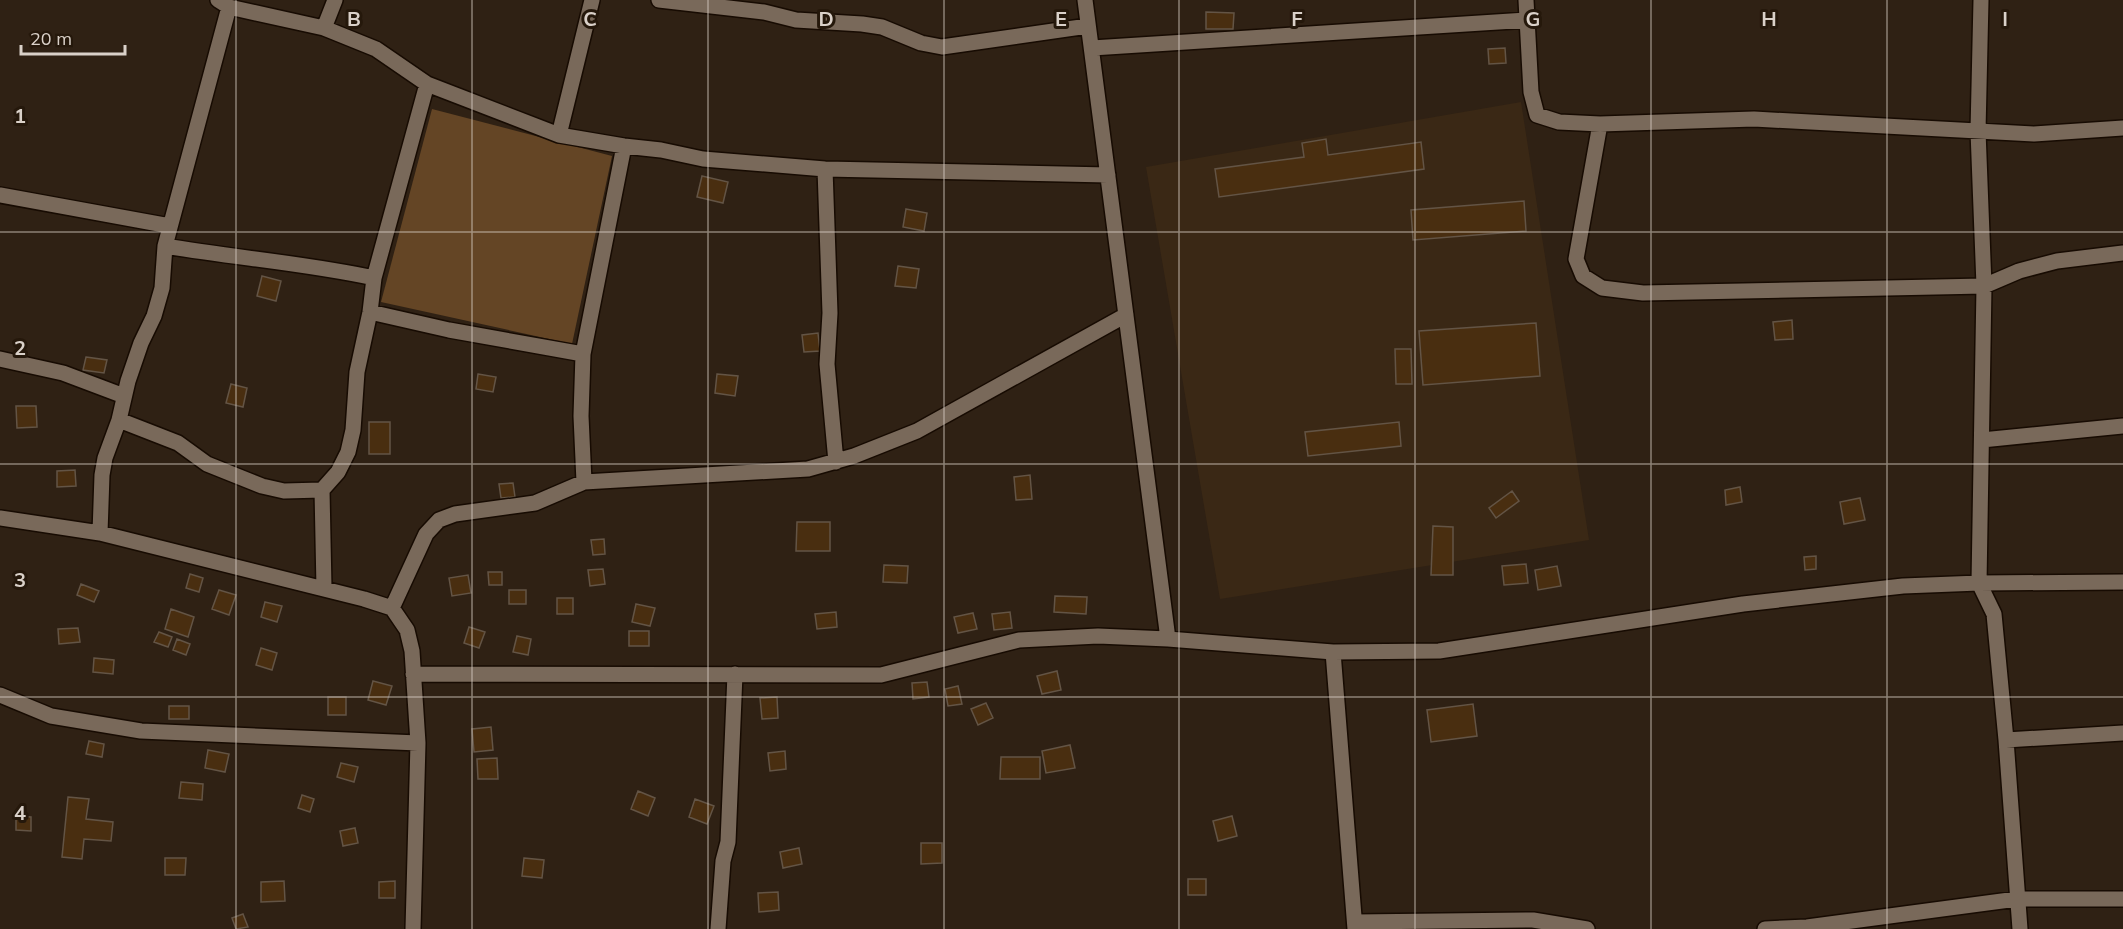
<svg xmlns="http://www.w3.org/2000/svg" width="2123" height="929" font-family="Mulish,sans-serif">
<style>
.built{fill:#3a2815}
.green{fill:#644525}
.building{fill:#492e10;stroke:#635445;stroke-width:1.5}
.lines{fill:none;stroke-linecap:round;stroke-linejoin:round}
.minor-casing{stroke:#170b02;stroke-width:18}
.minor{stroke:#79695a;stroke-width:15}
.grid{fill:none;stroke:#dad1c9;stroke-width:1.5;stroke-opacity:0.55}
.grid-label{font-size:20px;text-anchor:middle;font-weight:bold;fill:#dad1c9;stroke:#25180b;stroke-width:6;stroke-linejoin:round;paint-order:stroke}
</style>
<rect width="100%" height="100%" fill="#2f2114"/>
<path class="built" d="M1521,102L1589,540L1220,599L1146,167Z"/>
<path class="green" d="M432,109L612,156L572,344L381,302Z"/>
<path class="building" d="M1206,12L1234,13L1233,29H1206Z
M1505,48L1506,63L1489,64L1488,49Z
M1326,139L1328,155L1421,142L1424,169L1219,197L1215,169L1304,157L1302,143Z
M702,176L728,182L723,203L697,197Z
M1524,201L1526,231L1413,240L1411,210Z
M906,209L927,213L924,231L903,227Z
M898,266L919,269L916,288L895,286Z
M262,276L281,281L276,301L257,296Z
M1792,320L1793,339L1775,340L1773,322Z
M1536,323L1540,376L1423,385L1419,331Z
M818,333L820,351L804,352L802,335Z
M1395,349H1411L1412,384H1396Z
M86,357L107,360L104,373L83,370Z
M478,374L496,377L493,392L476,389Z
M717,374L738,376L735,396L715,393Z
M231,384L247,388L243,407L226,403Z
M16,406H36L37,427L17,428Z
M369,422H390V454H369Z
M1399,422L1401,446L1308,456L1305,432Z
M75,470L76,486L57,487V471Z
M1030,475L1032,499L1016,500L1014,477Z
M513,483L515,497L501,498L499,484Z
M1740,487L1742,502L1726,505L1725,490Z
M1512,491L1519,501L1496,518L1489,508Z
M1860,498L1865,520L1844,524L1840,502Z
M797,522H830V551H796Z
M1433,526L1453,527V575H1431Z
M604,539L605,554L593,555L591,540Z
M1816,556V569L1805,570L1804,557Z
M1526,564L1528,583L1504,585L1502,566Z
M884,565L908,566L907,583L883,582Z
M1557,566L1561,586L1538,590L1535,570Z
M603,569L605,584L590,586L588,570Z
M488,572H502V585H489Z
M190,574L203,578L199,592L186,588Z
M468,575L471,593L452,596L449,578Z
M81,584L99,591L94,602L77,595Z
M219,590L236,595L229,615L212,609Z
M509,590H526V604H509Z
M1055,596L1087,597L1086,614L1054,612Z
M557,598H573V614H557Z
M265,602L282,606L277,622L261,617Z
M636,604L655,608L650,626L632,622Z
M171,609L194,617L188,637L165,629Z
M836,612L837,627L817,629L815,614Z
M1010,612L1012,628L994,630L992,614Z
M973,613L977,629L958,633L954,617Z
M469,627L485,632L479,648L464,643Z
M78,628L80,642L59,644L58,629Z
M629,631H649V646H629Z
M159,632L172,637L168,647L154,642Z
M517,636L531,639L528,655L513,652Z
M177,639L190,644L186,655L173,650Z
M261,648L277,653L272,670L256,665Z
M94,658L114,660L113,674L93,672Z
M1057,671L1061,690L1042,694L1037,676Z
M373,681L392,686L386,705L368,700Z
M927,682L929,697L913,699L912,683Z
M958,686L962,704L948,706L945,689Z
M328,697H346V715H328Z
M777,697L778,718L762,719L760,698Z
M986,703L993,718L978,725L971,709Z
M1473,704L1477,736L1431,742L1427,710Z
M169,706H189V719H169Z
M491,727L493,750L474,752L472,729Z
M89,741L104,744L102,757L86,754Z
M1070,745L1075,768L1046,773L1042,751Z
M208,750L229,754L225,772L205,768Z
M785,751L786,769L770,771L768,753Z
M1001,757H1040V779H1000Z
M497,758L498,779H478L477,759Z
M341,763L358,767L354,782L337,777Z
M181,782L203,784L202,800L179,798Z
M638,791L655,798L648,816L631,809Z
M302,795L314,799L310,812L298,808Z
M68,797L89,799L86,819L113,822L111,841L84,839L82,859L62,857Z
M695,799L714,806L707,824L689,817Z
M16,816L31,817V831L16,830Z
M1232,816L1237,836L1218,841L1213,821Z
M355,828L358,843L343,846L340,831Z
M921,843H942V863L921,864Z
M799,848L802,864L783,868L780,852Z
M165,858H186L185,875H165Z
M524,858L544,860L542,878L522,876Z
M1188,879H1206V895H1188Z
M284,881L285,901L261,902V882Z
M395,881V898H379V882Z
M778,892L779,910L759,912L758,893Z
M243,914L248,927L236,929L232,918Z"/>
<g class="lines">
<defs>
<path id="minor" d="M218,0L229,7L324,28L376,49L427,84L559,135L624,146L661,150L703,159L825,169L1108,175
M659,0L764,12L796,20L862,24L882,27L921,43L942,47L1088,26
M1085,0L1168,639
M1526,0L1531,92L1537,115L1559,122L1600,124L1754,119L2034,134L2123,128
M1981,0L1978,131L1984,286L1979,583L1994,614L2006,740L2020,929
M324,28L335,0
M1092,48L1528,20
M1600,124L1576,259L1583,276L1602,288L1643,293L1984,286L2019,271L2057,261L2123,253
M559,135L592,0
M825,169L830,313L827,364L836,462
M0,195L170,226
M165,246C235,258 305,263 374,278
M370,312L449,330L583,354
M0,359L63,373L124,396
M119,420L178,443L207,464L262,486L284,491L322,490
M1982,440L2123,426
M584,482L581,416L583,354L624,146
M0,518L100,533L364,599L392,608L407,630L412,651L418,743L413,929
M100,533L102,475L105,458L119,420L128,381L141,343L154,316L162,288L165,246L229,7
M324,588L322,490L338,472L348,452L353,430L357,372L370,312L374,278L427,84
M392,608L426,534L439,520L455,514L535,503L584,482L808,469L854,456L917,431L1126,315
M1333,652L1355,929
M413,674L881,675L1019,640L1098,636L1168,639L1333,652L1439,651L1743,604L1903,586L1979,583L2123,582
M0,695L51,716L141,731L418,743
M2006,740L2123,733
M1355,922L1533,920L1587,929
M718,929L723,861L728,842L735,674
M1765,929L1807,927L2017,899H2123"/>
</defs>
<use href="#minor" class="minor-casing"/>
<use href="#minor" class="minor"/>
</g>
<path class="grid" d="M236,0V929M472,0V929M708,0V929M944,0V929M1179,0V929M1415,0V929M1651,0V929M1887,0V929M0,232H2123M0,464H2123M0,697H2123"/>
<g class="grid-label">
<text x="354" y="26">B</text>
<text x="590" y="26">C</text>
<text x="826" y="26">D</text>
<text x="1061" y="26">E</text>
<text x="1297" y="26">F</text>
<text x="1533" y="26">G</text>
<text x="1769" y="26">H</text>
<text x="2005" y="26">I</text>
<text x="20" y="123">1</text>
<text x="20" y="355">2</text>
<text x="20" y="587">3</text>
<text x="20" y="820">4</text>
</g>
<path d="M21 45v9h104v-9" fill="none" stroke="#dad1c9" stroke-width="3"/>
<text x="30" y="45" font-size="18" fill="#dad1c9" stroke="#25180b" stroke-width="4.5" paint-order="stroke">20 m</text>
</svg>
